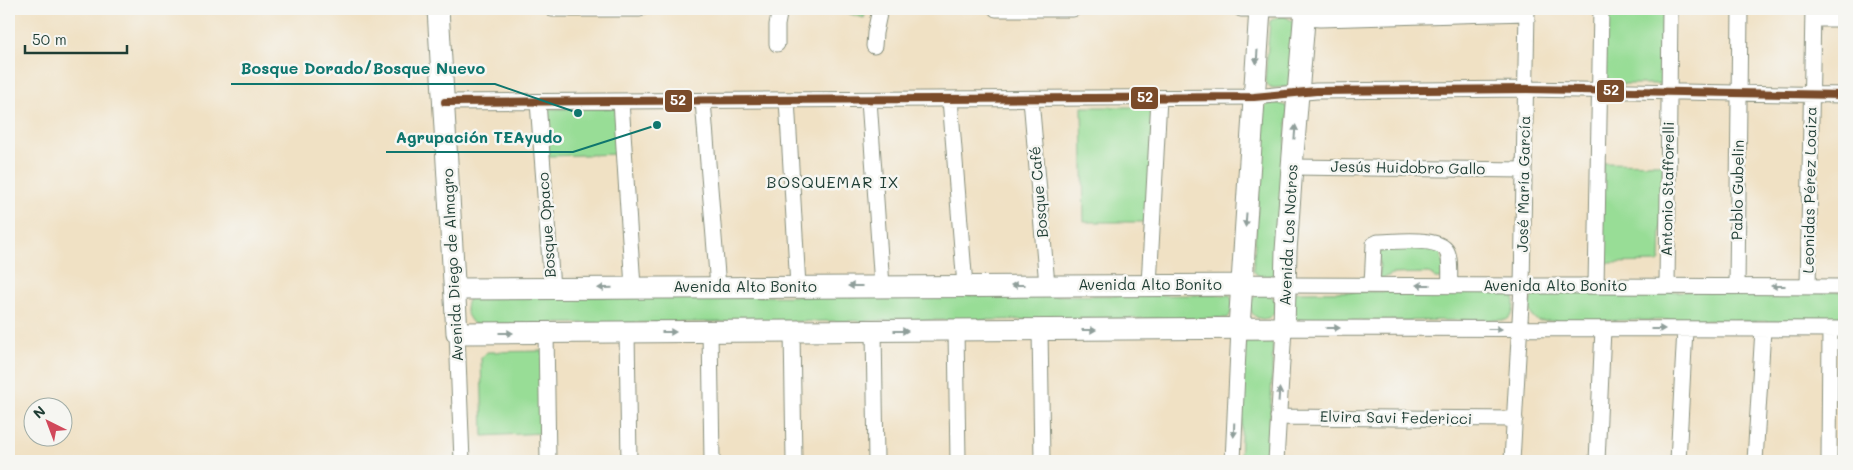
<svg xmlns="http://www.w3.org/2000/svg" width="1853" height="470" font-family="Mali,sans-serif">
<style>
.green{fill:#98dd96;stroke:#5c8d65}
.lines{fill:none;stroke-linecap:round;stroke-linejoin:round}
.street-casing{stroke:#888f7c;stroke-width:17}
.secondary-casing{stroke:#888f7c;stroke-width:23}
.street{stroke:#fff;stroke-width:15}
.secondary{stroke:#fff;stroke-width:21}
.bus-1-casing{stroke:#f6f6f2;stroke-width:11}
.bus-1{stroke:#7a4b2a;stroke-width:8}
.oneway{fill:#8f9e9a}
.labels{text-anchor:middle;stroke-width:5;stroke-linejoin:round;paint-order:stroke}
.street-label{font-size:15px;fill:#1f3d34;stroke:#f6f6f2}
.neighbourhood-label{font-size:16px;letter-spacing:1px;fill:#1f3d34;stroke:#f6f6f2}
.leader{fill:none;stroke:#0f766e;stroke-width:2}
.callout-dot{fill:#0f766e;stroke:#f6f6f2;stroke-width:2}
.callout-label{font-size:16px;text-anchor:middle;font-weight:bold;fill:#0f766e;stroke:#f6f6f2;stroke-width:5;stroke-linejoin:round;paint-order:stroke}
.line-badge{stroke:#f6f6f2;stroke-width:2}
.badge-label{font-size:14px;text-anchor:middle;font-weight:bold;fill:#fff}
</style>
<rect width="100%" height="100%" fill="#f6f6f2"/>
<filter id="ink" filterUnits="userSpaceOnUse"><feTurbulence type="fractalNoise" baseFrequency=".02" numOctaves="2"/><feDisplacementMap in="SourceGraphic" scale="10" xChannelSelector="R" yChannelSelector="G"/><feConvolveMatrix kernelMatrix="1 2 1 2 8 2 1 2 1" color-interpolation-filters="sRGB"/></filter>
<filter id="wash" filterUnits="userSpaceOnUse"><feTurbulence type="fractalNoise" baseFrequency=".0096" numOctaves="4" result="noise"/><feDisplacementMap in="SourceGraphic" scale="20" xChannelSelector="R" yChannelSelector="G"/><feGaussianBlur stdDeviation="1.12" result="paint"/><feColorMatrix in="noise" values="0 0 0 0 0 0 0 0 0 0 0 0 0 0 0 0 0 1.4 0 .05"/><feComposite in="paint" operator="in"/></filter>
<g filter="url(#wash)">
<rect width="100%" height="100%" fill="#f0e1c4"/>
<path class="green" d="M834,9H867L864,18Z
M1604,9H1665L1663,81L1661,84H1608L1605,78Z
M1284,16L1293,21L1295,24L1290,84L1287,87L1270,88L1265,81L1270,21L1277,17Z
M1277,103L1286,106L1288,110L1276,273L1272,276L1260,277L1253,271L1264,107L1268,104Z
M1082,107H1150L1155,111L1148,222H1084Z
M618,108L621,154L548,156L545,109Z
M1603,163L1663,164L1660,260L1658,262L1607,263L1602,257Z
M1379,245L1440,246L1445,278H1435L1431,274L1428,273L1392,274L1380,280Z
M1508,291L1514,297C1514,307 1515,315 1506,320L1323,321L1301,320L1293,318V293L1297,292Z
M1537,291L1844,292V323L1689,320L1538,321C1526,314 1527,300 1537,291Z
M1250 306a13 13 0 1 1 26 0a13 13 0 1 1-26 0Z
M1230,295C1234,303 1233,311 1228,318L474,324C466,316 463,307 470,297Z
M1249,338H1269L1273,344L1269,461H1240L1245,345Z
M543,351V433L483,436L481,358L487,352Z"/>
</g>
<g filter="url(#ink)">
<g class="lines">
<defs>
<path id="street" d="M552,9H640
M996,9H1073
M1241,9H1305
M1304,18L1320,19L1527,13
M1813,19H1844
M777,44V25L780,9
M874,46L875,33L880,9
M950,99L965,286
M1031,99L1047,285
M787,100L798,286
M869,100L882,286
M621,101L633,287
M703,101L718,287
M445,102L1254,97L1316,91L1527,89L1844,95
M538,102L552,288
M1292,167L1524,170
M1149,285L1159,98
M1285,285L1844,287
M1372,285L1374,244L1378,242C1394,242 1443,235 1448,254C1451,263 1449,276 1450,286
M1596,286L1601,9
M1667,286L1670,9
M1737,286L1740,9
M1808,287L1813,9
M956,330L958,461
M1040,330L1042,461
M792,331L794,461
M874,331L876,461
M627,332L629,461
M710,332L712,461
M457,333L462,461
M546,333L548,461
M1278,417L1515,419
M1233,461L1239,328
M1276,461L1284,328L1844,329
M1512,461L1522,286L1527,9
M1597,461L1603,329
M1678,461L1685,329
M1755,461L1763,329
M1829,461L1830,329"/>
<path id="secondary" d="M438,9L457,333L1284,328L1286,251L1292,167L1305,9
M455,289L1285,285
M1239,328L1260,9"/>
</defs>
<use href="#street" class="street-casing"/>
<use href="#secondary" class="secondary-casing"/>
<use href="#street" class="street"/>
<use href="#secondary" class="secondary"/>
<defs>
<path id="bus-1" d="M445,102L1254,97L1316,91L1527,89L1844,95"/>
</defs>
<use href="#bus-1" class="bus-1-casing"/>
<use href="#bus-1" class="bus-1"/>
</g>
<defs><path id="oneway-solid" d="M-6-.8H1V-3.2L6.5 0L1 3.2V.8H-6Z" transform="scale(1.25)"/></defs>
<g class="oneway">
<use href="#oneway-solid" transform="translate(1257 57) rotate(94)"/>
<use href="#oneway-solid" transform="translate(1295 132) rotate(-85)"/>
<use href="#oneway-solid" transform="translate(1246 220) rotate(94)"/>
<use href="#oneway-solid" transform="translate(1018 285) rotate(180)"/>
<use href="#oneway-solid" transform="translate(1423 285) rotate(-180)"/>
<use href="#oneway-solid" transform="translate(855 286) rotate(180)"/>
<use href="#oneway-solid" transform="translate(1778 286) rotate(-180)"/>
<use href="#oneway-solid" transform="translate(605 288) rotate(179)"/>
<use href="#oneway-solid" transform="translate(1333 328)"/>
<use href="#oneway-solid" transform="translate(1495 329)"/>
<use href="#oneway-solid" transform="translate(1658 329)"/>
<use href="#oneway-solid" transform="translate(1089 330)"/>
<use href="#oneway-solid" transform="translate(901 331)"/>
<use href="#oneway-solid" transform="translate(669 332)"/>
<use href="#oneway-solid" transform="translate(506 333)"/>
<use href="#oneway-solid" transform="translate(1279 395) rotate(-86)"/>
<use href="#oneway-solid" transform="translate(1234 430) rotate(92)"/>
</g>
</g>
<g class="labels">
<g class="street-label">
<text transform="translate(1408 168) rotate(1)" y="5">Jesús Huidobro Gallo</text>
<text transform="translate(1524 184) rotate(-89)" y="5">José María García</text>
<text transform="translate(1668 189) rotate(-89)" y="5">Antonio Stafforelli</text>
<text transform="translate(1738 190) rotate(-89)" y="5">Pablo Gubelin</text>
<text transform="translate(1810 190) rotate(-89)" y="5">Leonidas Pérez Loaiza</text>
<text transform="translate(1039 192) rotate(-95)" y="5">Bosque Café</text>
<text transform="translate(547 225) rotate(-94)" y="5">Bosque Opaco</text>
<text transform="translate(1289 235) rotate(-87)" y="5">Avenida Los Notros</text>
<text transform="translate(453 265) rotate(-93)" y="5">Avenida Diego de Almagro</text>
<text x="1150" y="290">Avenida Alto Bonito</text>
<text x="1555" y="291">Avenida Alto Bonito</text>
<text x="745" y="292">Avenida Alto Bonito</text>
<text transform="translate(1396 418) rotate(1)" y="5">Elvira Savi Federicci</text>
</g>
<g class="neighbourhood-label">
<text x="833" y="188">BOSQUEMAR IX</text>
</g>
</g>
<path class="leader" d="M578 113L495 84H231M657 125L573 152H386"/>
<g class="callout-dot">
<circle cx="578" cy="113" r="5"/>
<circle cx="657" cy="125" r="5"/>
</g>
<g class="callout-label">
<text x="363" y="74">Bosque Dorado/Bosque Nuevo</text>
<text x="479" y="143">Agrupación TEAyudo</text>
</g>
<g class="line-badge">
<rect x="1596" y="79" width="29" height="24" rx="5" fill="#7a4b2a"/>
<rect x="1130" y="86" width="29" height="24" rx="5" fill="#7a4b2a"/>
<rect x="664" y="89" width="29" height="24" rx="5" fill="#7a4b2a"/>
</g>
<g class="badge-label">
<text x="1611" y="95">52</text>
<text x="1145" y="102">52</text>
<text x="678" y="105">52</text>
</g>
<rect width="1853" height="470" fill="none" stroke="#f6f6f2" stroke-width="30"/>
<g transform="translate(48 422) rotate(318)"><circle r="24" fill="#f6f6f2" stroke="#a0aca6"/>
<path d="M0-4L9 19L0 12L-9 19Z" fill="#d1495b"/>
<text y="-8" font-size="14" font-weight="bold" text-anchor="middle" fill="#1f3d34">N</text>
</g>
<path d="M25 45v8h102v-8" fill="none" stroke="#1f3d34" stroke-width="2.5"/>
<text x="32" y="45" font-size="15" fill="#1f3d34" stroke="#f6f6f2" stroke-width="4" paint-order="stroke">50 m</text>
</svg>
